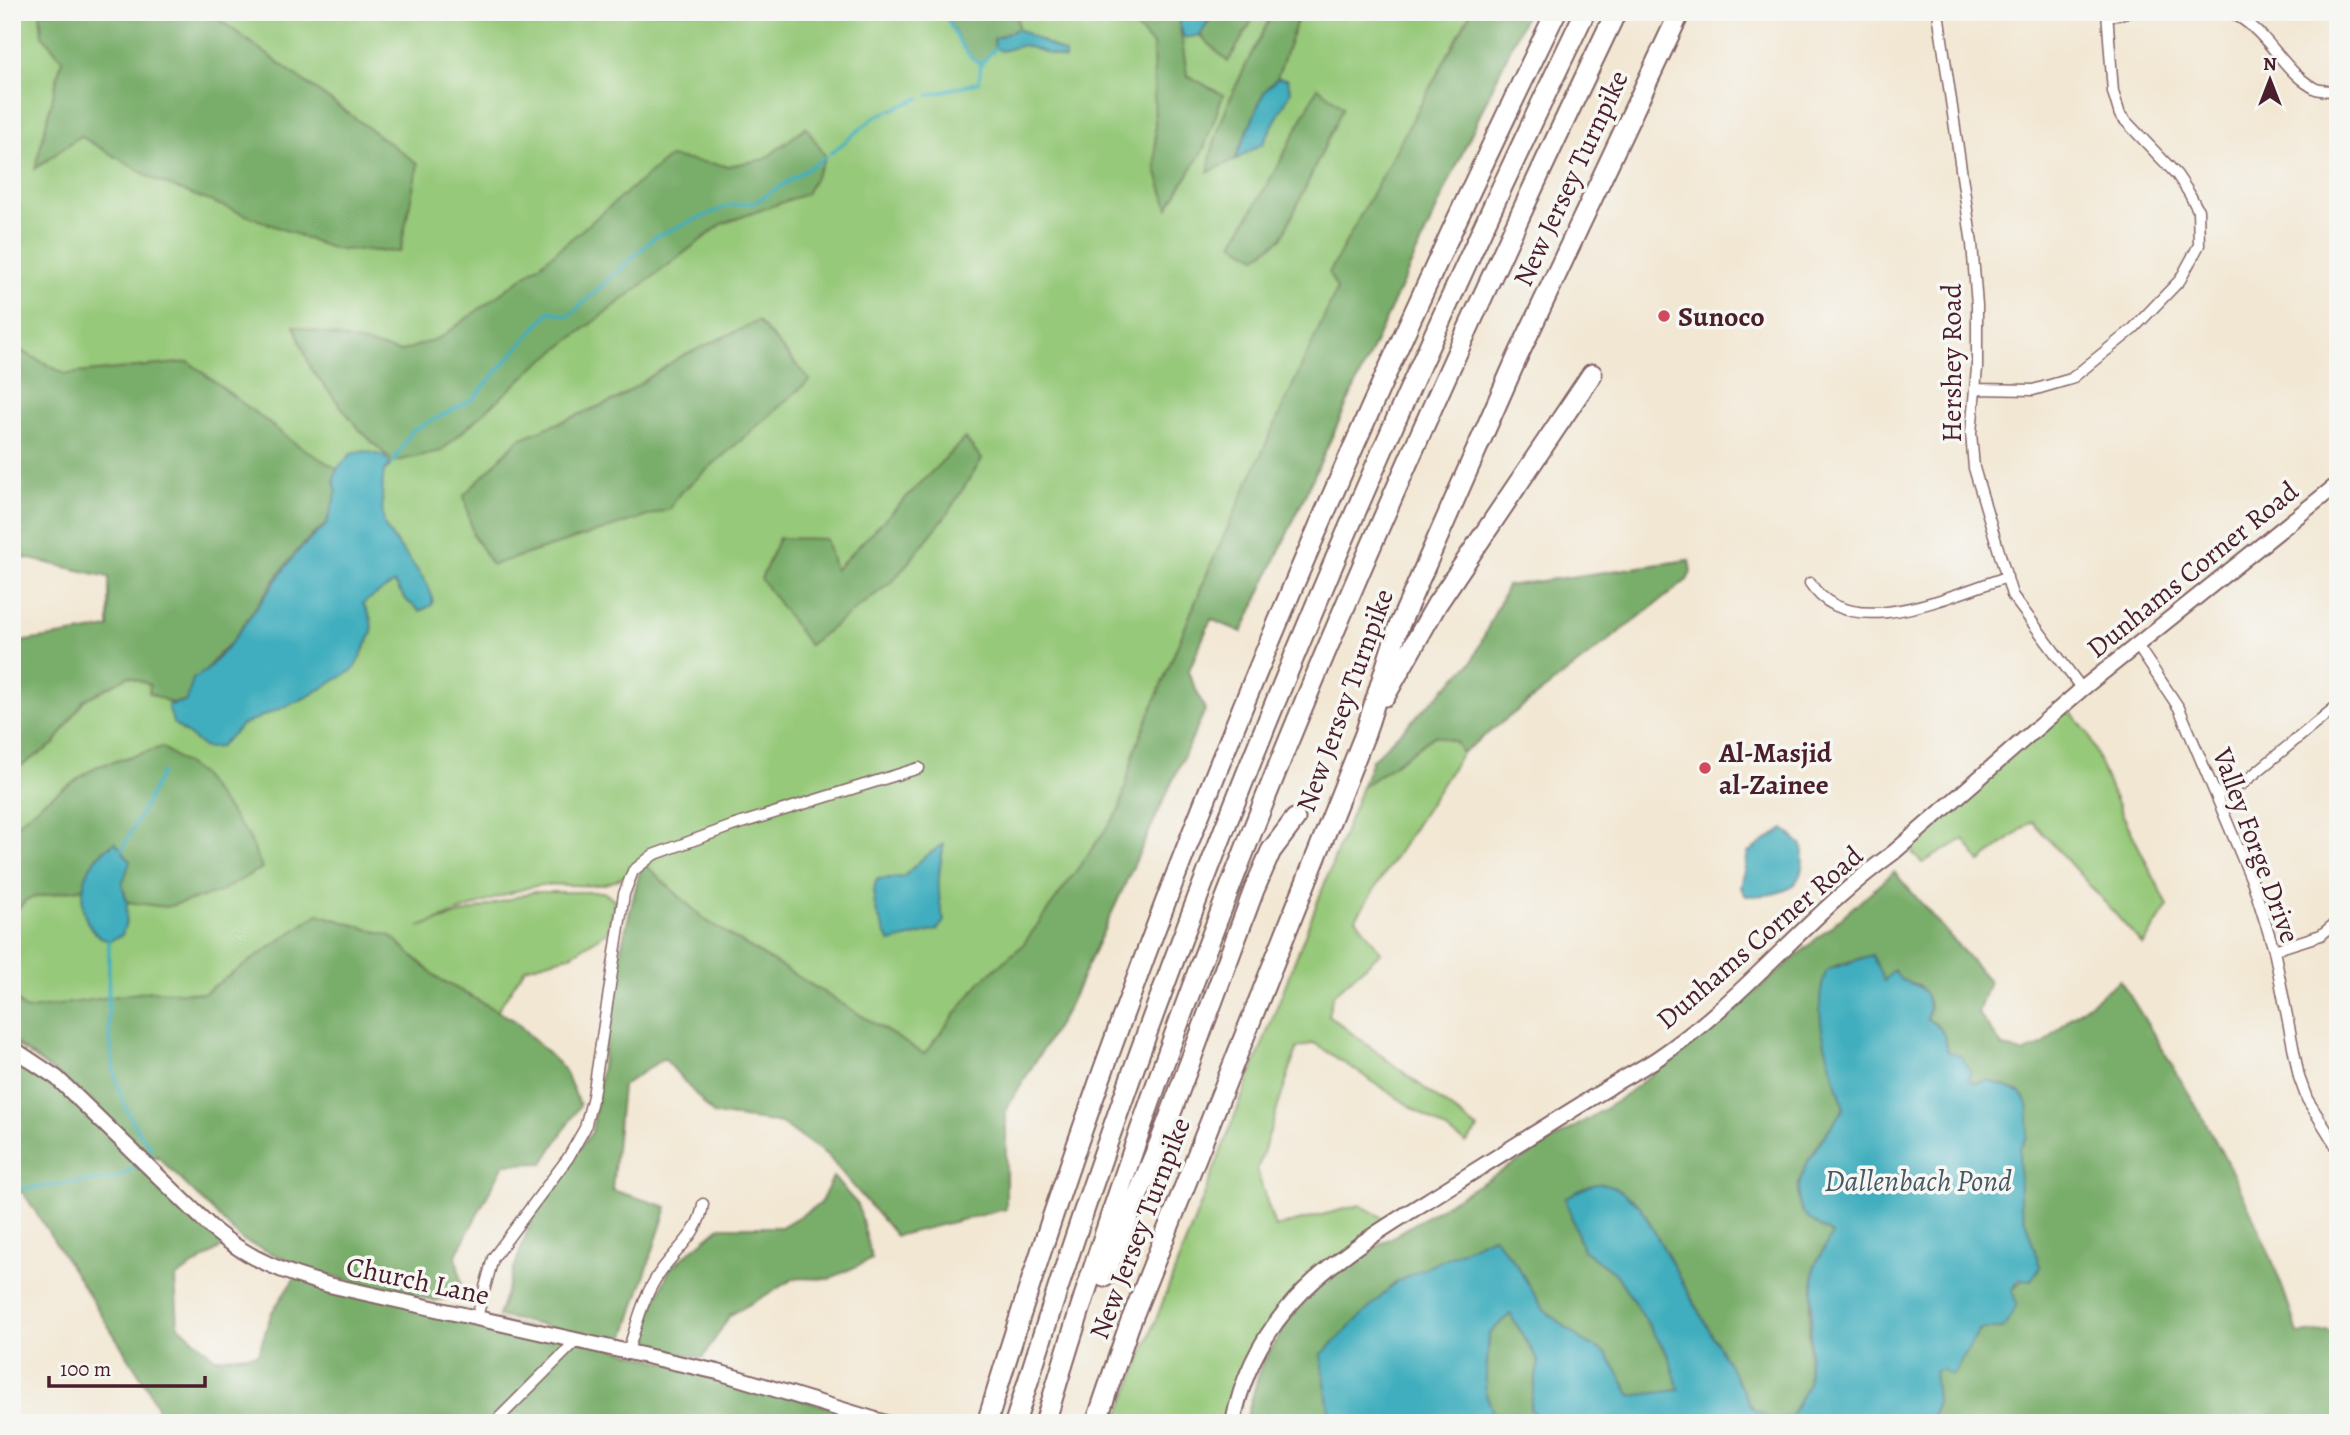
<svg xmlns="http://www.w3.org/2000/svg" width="2350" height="1435" font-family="Alegreya,serif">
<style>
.green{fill:#97c97a;stroke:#707452;stroke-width:2}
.forest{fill:#79ad6a;stroke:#62664a;stroke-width:2}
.water{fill:#40aebe;stroke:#456674;stroke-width:2}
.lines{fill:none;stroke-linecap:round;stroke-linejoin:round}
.stream{stroke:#40aebe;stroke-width:3.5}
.street-casing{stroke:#856566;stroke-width:13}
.secondary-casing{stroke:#856566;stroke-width:18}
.highway-casing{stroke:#856566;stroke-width:23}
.street{stroke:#fff;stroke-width:10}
.secondary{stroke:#fff;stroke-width:14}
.highway{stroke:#fff;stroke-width:19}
.poi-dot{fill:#d1495b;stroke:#f6f6f2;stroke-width:2.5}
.labels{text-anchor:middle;stroke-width:7;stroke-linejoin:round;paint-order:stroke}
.street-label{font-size:28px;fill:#4a1f2b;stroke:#f6f6f2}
.poi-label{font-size:28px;font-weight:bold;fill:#4a1f2b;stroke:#f6f6f2;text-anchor:start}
.water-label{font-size:30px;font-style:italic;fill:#465866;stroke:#f6f6f2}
</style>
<rect width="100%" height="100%" fill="#f6f6f2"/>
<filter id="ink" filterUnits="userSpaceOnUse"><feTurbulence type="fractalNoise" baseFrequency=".0143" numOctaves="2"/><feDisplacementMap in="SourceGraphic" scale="14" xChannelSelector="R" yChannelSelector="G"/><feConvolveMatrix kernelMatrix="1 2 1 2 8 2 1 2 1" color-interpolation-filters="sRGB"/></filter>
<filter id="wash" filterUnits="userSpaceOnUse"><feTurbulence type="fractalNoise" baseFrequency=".00686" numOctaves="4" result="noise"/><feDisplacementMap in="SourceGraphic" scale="28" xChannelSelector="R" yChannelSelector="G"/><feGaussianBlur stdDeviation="1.57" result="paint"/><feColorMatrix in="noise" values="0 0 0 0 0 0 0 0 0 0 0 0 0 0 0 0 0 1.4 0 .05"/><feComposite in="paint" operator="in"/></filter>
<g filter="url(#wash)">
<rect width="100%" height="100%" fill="#f2e7d3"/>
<path class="green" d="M12,12H1527L1242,632L1211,619L1188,672L1205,710L1067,1010L924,1054L705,920L642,862C602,902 571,877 530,887C493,897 455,914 419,927L533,892H603L615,900L607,932L571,955L525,968L497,1011L437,978L391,937L151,1161L93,1101L12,1042V713L143,640L266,482L12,346Z
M2065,704L2089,735L2111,791L2168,906L2143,945L2032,821L1980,862L1964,839L1922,863L1904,843Z
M1436,735L1456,742L1462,753L1356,918L1381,952L1333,995L1328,1015L1478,1129L1466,1143L1314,1043L1297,1048L1257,1171L1275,1227L1360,1205L1392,1223L1280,1314L1233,1423H1116L1362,787Z"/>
<path class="forest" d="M40,12H209L418,164L400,252L334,249L155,180L80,136L35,169L62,59L42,35Z
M939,12H1017L1018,29L994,39L995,48L981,64C957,51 956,20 939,12Z
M1121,12H1171L1179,20L1187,75L1223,95L1204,148L1168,208L1156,170L1153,45Z
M1214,12H1257L1228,62L1200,35Z
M1273,12H1300L1277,78L1264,92L1235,160L1208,172C1216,116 1248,62 1273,12Z
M1471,12H1527L1242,632L1211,619L1188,672L1205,710L1067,1010L1006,1109V1209L896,1236L827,1155L781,1123L713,1114L664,1058L622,1086L612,1190L667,1207L623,1342L498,1316L536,1205L592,1132L617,965L642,862L705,920L924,1054L981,981L1022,946L1119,811L1135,749L1211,564L1337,289L1329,273Z
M1318,87L1343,107L1282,238L1256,257L1233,243L1279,164Z
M806,127L826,157L806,194L722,224L537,365L441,451L393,462L359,429L311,369L294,326L400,352L441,337L541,264L669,157L728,166L765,159Z
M758,321L810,380L679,494L670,509L492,565L473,535L464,495L519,439L617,399L678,358Z
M12,346L65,374L189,362L296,444L337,469L334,483L337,491L326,525C299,538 251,615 231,643C211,659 199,680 187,701L171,703L149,693L150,685L129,676L84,700L54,744L15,770L12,775V643L109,628V577L12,555Z
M965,438L982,459L945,517L894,580L809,645L761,579L779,538L826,539L835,570Z
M1689,560L1691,572L1687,580L1462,753L1456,742L1435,735L1362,787L1372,760L1472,662L1507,586Z
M162,747L200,774L249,837L262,868L217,893L166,907L127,902L122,885L129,861L115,842L96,857L83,888L27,899L12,915V828L44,801L96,767Z
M1894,872L1989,981L1978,1013L2003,1047L2023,1053L2044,1044L2070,1018L2120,980C2191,1093 2259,1206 2298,1334L2328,1331L2338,1339V1423H1932L1937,1400L1934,1372C1978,1352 1997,1293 2040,1267L2020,1204L2019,1149L2027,1136L2022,1093L1988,1080L1975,1083L1969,1080L1970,1070L1948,1052C1945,1036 1943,1026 1927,1019L1930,1004L1919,985L1901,980L1884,982L1872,955L1835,966L1824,1040L1844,1108C1826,1135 1776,1189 1809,1219C1815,1225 1824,1229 1832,1234L1810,1306L1808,1384L1791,1417L1771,1419L1753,1409L1640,1206L1565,1198L1583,1250L1617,1275L1669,1357L1680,1390L1631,1396L1607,1354L1579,1338L1543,1309L1516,1264L1493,1236L1471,1248L1321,1355L1331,1423H1245L1261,1366L1289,1319L1331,1274L1616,1102L1733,1011Z
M318,914L391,936L437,978L514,1020L564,1069L580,1105L543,1163L504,1164L456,1255L463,1295L434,1301L311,1271L242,1240L157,1156L151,1161L93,1101L12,1040V994L25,1010L151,991L204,993Z
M12,1055L53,1082L225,1245L175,1278L178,1325L215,1358L258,1354L272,1312L296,1276L579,1339L886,1423H164L148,1388L23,1192L12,1194Z
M833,1177L858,1205L872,1259L829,1279L795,1278L759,1299L730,1315L703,1358L637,1345L670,1268L720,1227H781L820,1204Z
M1510,1314L1539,1362L1530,1409L1542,1423H1497L1485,1391L1489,1334Z"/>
<path class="water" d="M1185,12H1214L1200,35L1184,38L1179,22Z
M1018,29L1065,53V59L1023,45L1002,51L995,48L994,39Z
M1277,78L1287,79L1291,92L1263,143L1235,160L1264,92Z
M364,451L384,456L391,465L384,471C382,483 381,517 385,526C395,546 438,587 432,605L420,611L407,601L394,583L363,603L371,619L372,633L354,669L307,697L242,725L219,747L205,748L173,723L168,705L187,701L193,679L206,671L231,643L296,553L326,525L337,491L334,480L337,469L351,454Z
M1784,829L1802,845C1808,889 1785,896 1746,896L1741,888L1748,852Z
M115,842L130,861L122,885L127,902L126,922L122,935L109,941C75,930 76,880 98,856C103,851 110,847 115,842Z
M944,844C938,872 936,894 944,921L937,930L890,942C880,921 868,901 877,879L903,877L924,857Z
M1872,955L1884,981L1894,970L1901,980C1925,986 1932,995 1927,1019C1943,1027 1945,1036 1948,1052L1961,1056L1970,1070L1969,1080L1975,1083L1988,1080L2022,1093L2029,1109L2027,1137L2019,1149L2020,1204L2040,1267L2031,1280L2020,1279L2012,1290L2017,1305L2003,1329H1980L1952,1376L1942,1369L1934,1372L1937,1400L1932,1423H1542L1530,1409L1539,1362L1510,1314L1489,1334L1485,1391L1497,1423H1331L1321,1355L1396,1282L1493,1236L1516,1264L1543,1309L1579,1338L1607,1354L1631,1396L1679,1390L1669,1357L1617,1275L1583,1250L1565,1198C1604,1177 1605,1179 1640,1206L1753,1409L1771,1419L1791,1417L1808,1384L1814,1267L1832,1234C1825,1229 1815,1225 1809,1219C1776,1189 1827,1135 1844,1108C1832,1066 1808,1012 1827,970Z"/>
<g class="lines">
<path class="stream" d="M939,12L944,14C955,32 961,53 981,64L995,48
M929,95L979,82L981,64
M831,153L876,116L920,98
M393,462L412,431L473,399L550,311L569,316L656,236L728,206L756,202L826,157
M122,850L162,772
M109,941C109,1011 100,1091 151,1147L148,1154
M12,1190L117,1178L138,1165"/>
</g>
</g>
<g filter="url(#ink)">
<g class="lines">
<defs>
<path id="street" d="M1938,12L1972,244L1977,305V368L1971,433L1974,468L2012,595L2082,689
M2230,12C2269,30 2282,72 2316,89C2322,91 2331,91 2338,91
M2107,16L2130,12
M1975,389L2033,390L2071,379L2133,329L2180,280L2199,245L2198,210L2189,193L2177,175L2120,115L2113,92L2107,12
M1810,583C1850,645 1952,594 2007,577
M2137,645L2179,708L2253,883L2274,950L2299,1077L2307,1099L2338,1149
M2217,795L2242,784L2338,705
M2274,950L2321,935L2338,921
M477,1317L493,1258L568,1158L585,1128L593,1096L624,894L633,871L653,855L732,826L919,768
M628,1351C636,1327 642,1301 655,1280C671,1252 699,1237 703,1204
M494,1423L578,1339"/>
<path id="secondary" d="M12,1048L57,1078L215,1231C249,1259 287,1274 329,1285L718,1372L886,1423
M1233,1423C1256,1300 1349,1250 1446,1189C1500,1155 1554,1121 1608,1088C1624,1077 1642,1069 1658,1058C1745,999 1809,913 1893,853L2082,689L2338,484"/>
<path id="highway" d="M1385,696L1437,604L1592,374
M1104,1277L1162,1137L1254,890L1271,851L1295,819
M987,1423C1133,937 1334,468 1556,12
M1015,1423C1165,937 1364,470 1585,12
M1045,1423C1189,938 1398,468 1616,12
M1096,1423L1129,1326L1365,734L1398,628L1516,360L1680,12"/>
</defs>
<use href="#street" class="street-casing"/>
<use href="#secondary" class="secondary-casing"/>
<use href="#highway" class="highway-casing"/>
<use href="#street" class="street"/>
<use href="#secondary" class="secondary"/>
<use href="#highway" class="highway"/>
</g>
</g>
<g class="poi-dot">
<circle cx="1664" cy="316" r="7"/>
<circle cx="1705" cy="768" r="7"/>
</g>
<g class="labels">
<g class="street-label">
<text transform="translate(1570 178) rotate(-65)" y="10">New Jersey Turnpike</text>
<text transform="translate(1951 363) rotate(-90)" y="10">Hershey Road</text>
<text transform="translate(2192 569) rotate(-39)" y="10">Dunhams Corner Road</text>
<text transform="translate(1344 700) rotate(-70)" y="10">New Jersey Turnpike</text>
<text transform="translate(2257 845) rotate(70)" y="10">Valley Forge Drive</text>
<text transform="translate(1759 937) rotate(-41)" y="10">Dunhams Corner Road</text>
<text transform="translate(1139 1228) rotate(-69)" y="10">New Jersey Turnpike</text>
<text transform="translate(418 1280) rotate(12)" y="10">Church Lane</text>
</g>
<g class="poi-label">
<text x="1678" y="326">Sunoco</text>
<text x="1719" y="762">Al-Masjid<tspan x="1719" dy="32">al-Zainee</tspan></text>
</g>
<g class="water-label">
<text x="1918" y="1191">Dallenbach Pond</text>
</g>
</g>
<rect width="2350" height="1435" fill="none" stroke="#f6f6f2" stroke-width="42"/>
<g transform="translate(2270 80)" stroke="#f6f6f2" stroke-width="5" paint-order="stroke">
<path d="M0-5L12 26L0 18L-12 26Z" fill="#4a1f2b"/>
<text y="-10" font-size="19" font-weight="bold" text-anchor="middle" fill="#4a1f2b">N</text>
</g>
<path d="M49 1376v10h156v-10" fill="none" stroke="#4a1f2b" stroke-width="3.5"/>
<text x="60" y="1376" font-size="21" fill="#4a1f2b" stroke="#f6f6f2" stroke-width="5" paint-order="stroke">100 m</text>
</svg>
